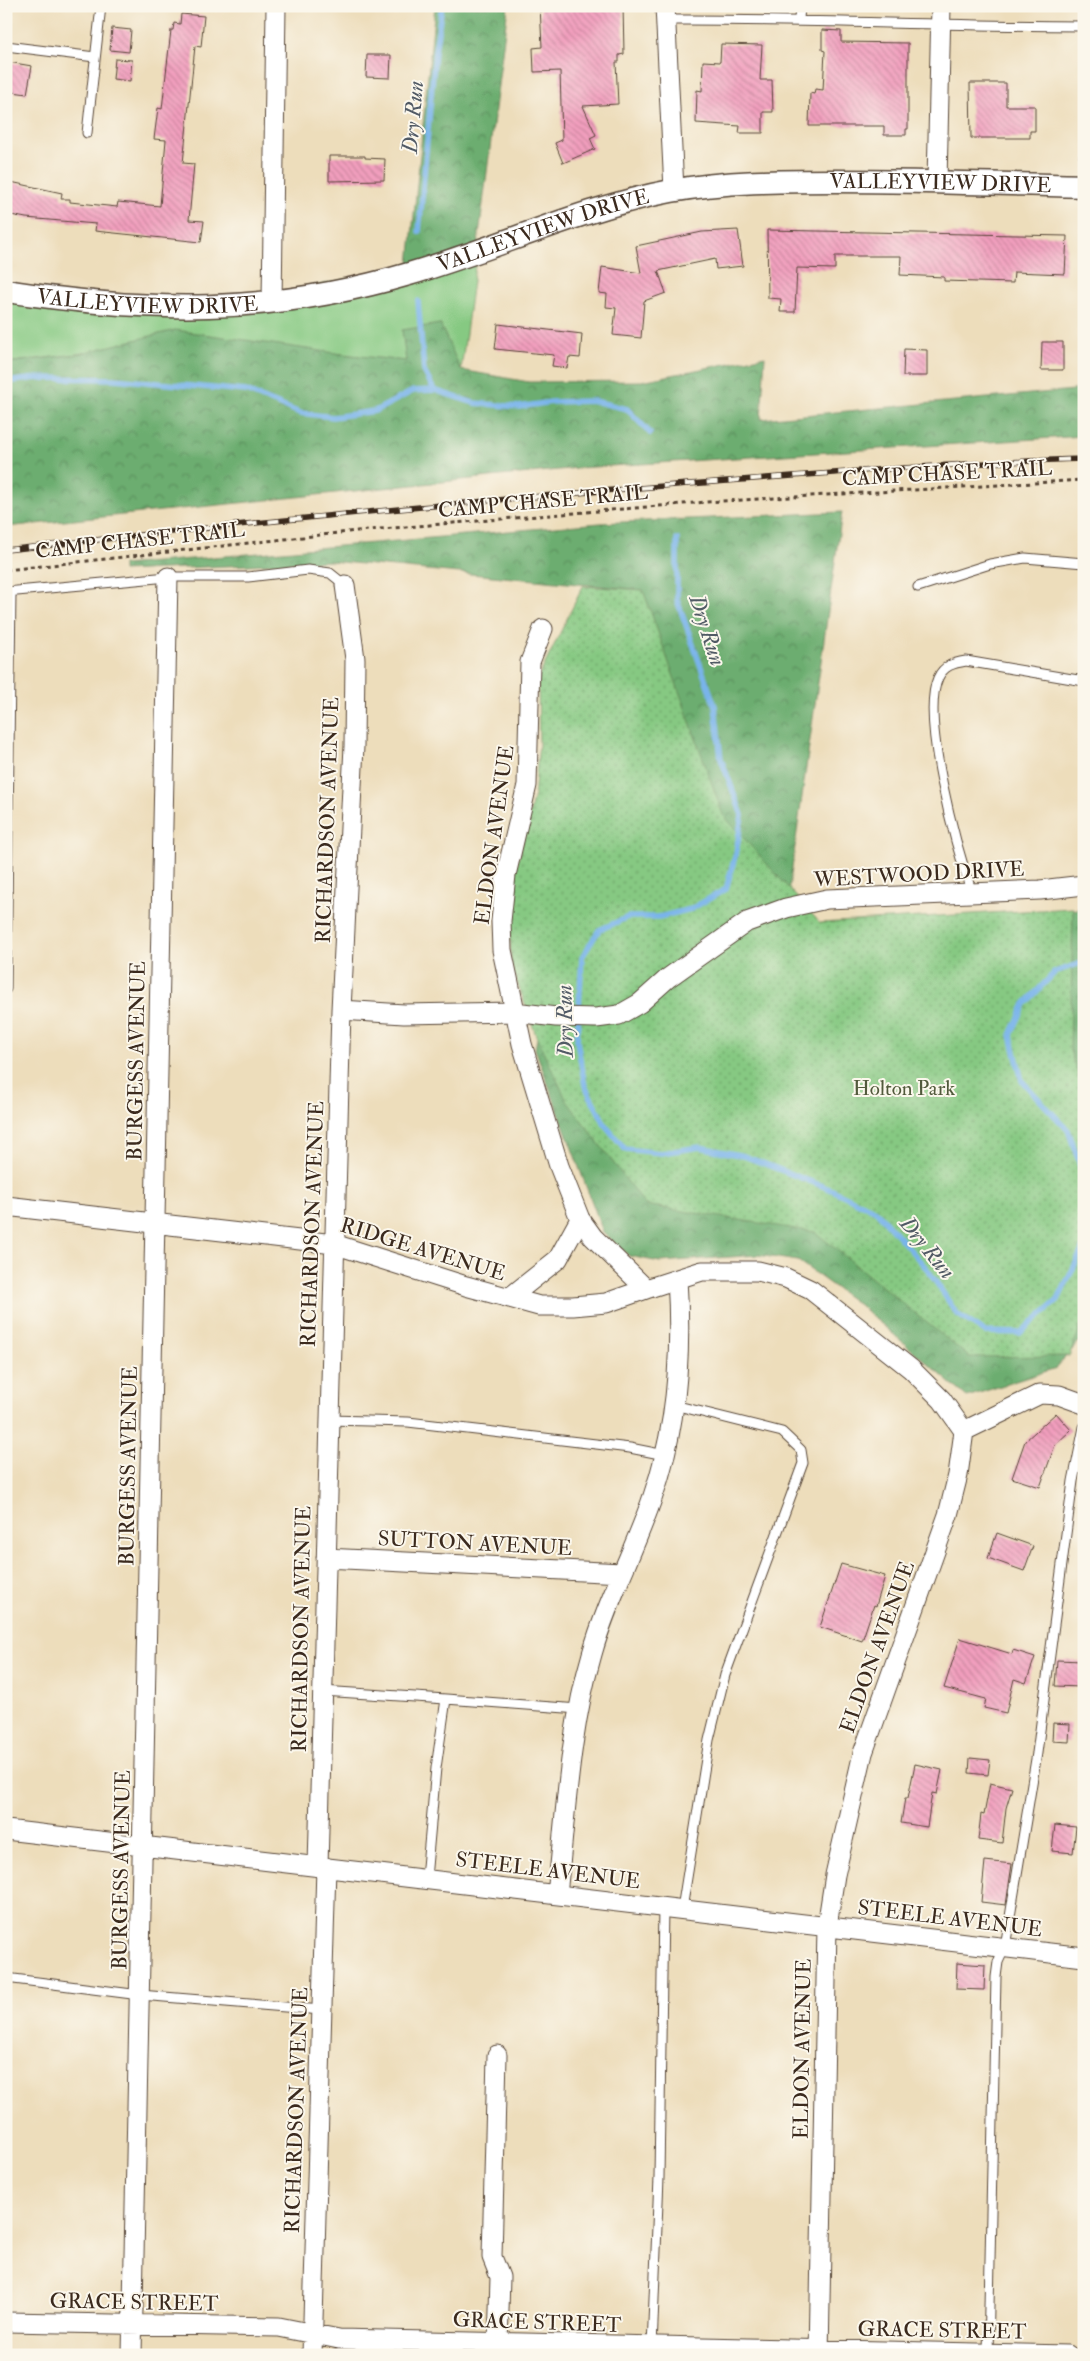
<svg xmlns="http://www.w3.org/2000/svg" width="1090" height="2361" font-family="'IM FELL Double Pica',serif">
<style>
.green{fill:#86c982;stroke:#607a50}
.forest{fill:url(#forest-crowns);stroke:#546c47}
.park{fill:url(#park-dots);stroke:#607a50}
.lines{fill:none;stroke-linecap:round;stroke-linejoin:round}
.stream{stroke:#79b4ea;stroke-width:5.5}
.building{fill:url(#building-back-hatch)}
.service-casing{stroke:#564536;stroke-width:11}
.minor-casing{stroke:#564536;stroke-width:21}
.tertiary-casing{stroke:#564536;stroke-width:25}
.path{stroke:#564536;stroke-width:3;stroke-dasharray:4 4;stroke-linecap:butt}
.service{stroke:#fff;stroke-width:9}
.minor{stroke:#fff;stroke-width:19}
.tertiary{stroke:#fff;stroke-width:22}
.rail-casing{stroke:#3b2a1e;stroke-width:5.5}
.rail{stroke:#fbf7ec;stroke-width:4;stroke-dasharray:11;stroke-linecap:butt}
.labels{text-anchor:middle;stroke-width:4;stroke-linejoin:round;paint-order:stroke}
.street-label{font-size:21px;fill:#3b2a1e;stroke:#fbf7ec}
.park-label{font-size:21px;fill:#525a3c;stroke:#fbf7ec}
.water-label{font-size:22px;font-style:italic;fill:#515a65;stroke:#fbf7ec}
</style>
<defs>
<pattern id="forest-crowns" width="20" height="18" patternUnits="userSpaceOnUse" patternTransform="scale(1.25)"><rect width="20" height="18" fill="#6cad70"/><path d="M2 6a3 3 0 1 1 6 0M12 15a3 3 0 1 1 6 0" fill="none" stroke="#5a8d5b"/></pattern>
<pattern id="park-dots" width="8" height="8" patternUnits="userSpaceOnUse" patternTransform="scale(1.25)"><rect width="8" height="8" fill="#86c982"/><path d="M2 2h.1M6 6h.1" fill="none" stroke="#6fa36a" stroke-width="1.8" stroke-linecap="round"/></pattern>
<pattern id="building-back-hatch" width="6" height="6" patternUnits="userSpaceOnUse" patternTransform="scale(1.25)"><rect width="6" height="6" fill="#f29fbe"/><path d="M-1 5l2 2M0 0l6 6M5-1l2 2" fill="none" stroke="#c5829a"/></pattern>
</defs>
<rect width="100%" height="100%" fill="#fbf7ec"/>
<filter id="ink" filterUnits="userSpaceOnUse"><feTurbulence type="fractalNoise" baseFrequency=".02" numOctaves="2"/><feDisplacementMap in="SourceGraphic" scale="10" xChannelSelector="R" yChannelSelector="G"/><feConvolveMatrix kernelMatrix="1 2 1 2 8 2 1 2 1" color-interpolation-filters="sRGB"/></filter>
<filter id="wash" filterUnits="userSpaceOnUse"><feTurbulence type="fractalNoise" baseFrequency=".0096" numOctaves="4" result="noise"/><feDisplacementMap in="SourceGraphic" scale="20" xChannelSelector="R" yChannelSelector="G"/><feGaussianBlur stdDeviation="1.12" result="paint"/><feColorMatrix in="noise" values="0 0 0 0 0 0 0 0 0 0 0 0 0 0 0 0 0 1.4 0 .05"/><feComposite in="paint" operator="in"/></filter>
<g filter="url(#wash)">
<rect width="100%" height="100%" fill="#edddbb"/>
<path class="green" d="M477,251L461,370L342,354H78L6,363V291L217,307Z"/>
<path class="forest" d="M435,6H508L477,251L408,274Z
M440,324L461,370L529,382L642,381L765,356L761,419L1084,389V436L578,468L6,527V363L78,354L175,330L342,354L406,361L402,330Z
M842,512L789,889L638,945L643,590L330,561L123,571V565L600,523Z
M1084,907V1006L1081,1034L1084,1042V1336L1056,1368L967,1397L858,1304L798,1261L758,1255L660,1262L629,1256L603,1232L535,1049L537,1038L595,1037Z"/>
<path class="park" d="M583,586L643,590L723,815L820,923L1073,908L1070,1051L1084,1092V1318L1069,1356L969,1357L815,1232L645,1205L567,1101L537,1038L511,965L509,898L534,795L539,744L538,678Z"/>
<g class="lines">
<path class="stream" d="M419,232L435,51L442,6
M418,301L424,371L434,390
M6,382L37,378L114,379L246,391L300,413L333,417L375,411L413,391L434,390L474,403L519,407L552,402L594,401L627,409L650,433
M677,539V600L715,706L721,759L742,815L736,853L726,889L691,909L659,917H628L599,930L582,957L577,1041L585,1086L606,1126L625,1149L661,1153L700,1147L744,1156L830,1189L876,1211L928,1270L957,1314L985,1332L1020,1333L1058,1300L1084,1246
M1084,962L1055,972L1025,1004L1011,1035L1022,1081L1068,1130L1083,1173L1084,1197"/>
</g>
<g id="blocks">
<path class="building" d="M540,6H623L624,54L619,55V62H616L618,104L583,106L596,135L590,138L595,149L563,163L555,143L562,140L560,71L534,72L533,48L542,47Z
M181,14L204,16L201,47L195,46L183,163L194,164L189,220L204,221L201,242L95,231L96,224L26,218L6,214V181L62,193L61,199H70V202L117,207L118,202L160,206L166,140L154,139L158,108L162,109L171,30H173L174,23L180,24Z
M112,28L131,30L129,52L110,50Z
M822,30L841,31V42L908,43V129H906V135H884V126H809L810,93L814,94L815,89L823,90L825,51L822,50Z
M721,44L762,45L760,80H772L773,112H763V133H739L740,126L696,123L697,90L702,91L703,61L720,62Z
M367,55H391L390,78L366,77Z
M115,59L132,60L130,81L113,79Z
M8,62L32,66L27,94L6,91Z
M970,83H1006V106H1035V131H1030V138H971Z
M329,156H365V158L385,159L384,180L329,181Z
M738,230L743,266L716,269L715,259L658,271L666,293L644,301L641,338L613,335L616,308L606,307L607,294L599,293L602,267L641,273L636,246L702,232Z
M767,230L1067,236L1065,274L1014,272L1013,283L944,281V277L900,275L901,256H835V269L797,268L795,312H780L781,299L768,298Z
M498,324L582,334L580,358L569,357L567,368L552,366L554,355L495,349Z
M1042,342H1063V370H1041Z
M904,349L927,350V376H903Z
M1056,1413L1071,1430L1055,1445L1040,1487L1012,1478L1025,1441Z
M997,1533L1033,1546L1024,1571L988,1558Z
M841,1564L885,1576L876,1606L874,1605L862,1641L820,1627Z
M960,1638L1012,1654L1013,1650L1035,1657L1026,1683L1014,1679L1006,1713L984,1708L986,1699L944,1688Z
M1057,1660L1082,1661L1080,1687L1055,1686Z
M1053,1723L1070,1724L1069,1742L1052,1741Z
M970,1758L990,1760L988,1775L969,1773Z
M915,1764L942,1770L937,1794L932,1793L927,1827L901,1823L905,1798H908Z
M990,1783L1012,1788L1006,1808L1002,1843L978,1840L981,1814L984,1815Z
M1055,1825L1076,1827L1073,1853L1052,1851Z
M985,1861L1012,1864L1006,1905L981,1902Z
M957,1963L985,1965L984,1990L956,1989Z"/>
</g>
</g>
<g filter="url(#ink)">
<use href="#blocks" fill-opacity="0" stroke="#564536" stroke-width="1"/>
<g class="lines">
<defs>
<path id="service" d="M799,19L800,6
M666,20C805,19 944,26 1084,26
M6,46L95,57
M87,133L101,6
M918,587L990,564L1025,558L1084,563
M6,592L168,577H248L308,570L330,573L345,585
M972,893C957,850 920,718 938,678C944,665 954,663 966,661L1084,681
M6,989L11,592
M674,1405L782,1432L801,1450L803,1463L725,1675L709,1740L682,1909
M329,1420L408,1422L630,1448L665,1455
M322,1691L446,1699
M426,1878L436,1768L446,1699L579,1709
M6,1978L140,1995L322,2010
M652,2347L659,2178L663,1907
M988,2354L996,1977L998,1962L1005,1947L1037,1753L1073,1481L1084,1427"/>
<path id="minor" d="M665,6L674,190
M937,182L941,6
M272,302L276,6
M543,629L530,662L527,785L506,875L501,921L502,950L522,1044L559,1166L580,1219L593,1237L646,1289L702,1271H758L786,1278L811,1290L911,1369L942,1400L964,1431L958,1475L948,1515L863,1753L835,1875L827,1926L819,2355
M341,1010L404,1014L514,1012L556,1017L596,1018L619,1015L640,1003L668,978L747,922L786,908L827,899L1040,890L1084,885
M6,1206L334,1244L466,1286L539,1306H573L606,1303L646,1289
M509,1298L558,1259L580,1219
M964,1431L1040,1394L1059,1395L1084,1404
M326,1558L622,1573
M6,1830L1084,1957
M318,1866L341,1010L354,746L355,659L345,585
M557,1894C566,1814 569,1732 592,1654C607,1600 635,1550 653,1496C677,1427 682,1352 677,1279
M497,2055L492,2257L500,2277L498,2344
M6,2322L279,2327L339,2339L1068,2355
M132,2355L168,577
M312,2355L326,1867"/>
<g id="tertiary">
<path id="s1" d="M6,291C149,313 269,315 409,274C498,248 581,208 671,191C726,181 781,181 836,181C919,181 1001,184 1084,186"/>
</g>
</defs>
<use href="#service" class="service-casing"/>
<use href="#minor" class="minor-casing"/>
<use href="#tertiary" class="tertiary-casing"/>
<path class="path" d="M1080,166L1084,42
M6,570L357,531L707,502L1084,480"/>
<use href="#service" class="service"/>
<use href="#minor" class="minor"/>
<use href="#tertiary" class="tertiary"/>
<defs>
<path id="rail" d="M6,550C233,524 460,502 688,484C819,474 952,463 1084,459"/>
</defs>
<use href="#rail" class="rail-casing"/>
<use href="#rail" class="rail"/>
</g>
</g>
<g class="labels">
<g class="street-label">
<text dy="7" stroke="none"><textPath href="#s1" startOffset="952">VALLEYVIEW DRIVE</textPath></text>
<text dy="7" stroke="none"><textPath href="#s1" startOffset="548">VALLEYVIEW DRIVE</textPath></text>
<text dy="7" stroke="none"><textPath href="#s1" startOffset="142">VALLEYVIEW DRIVE</textPath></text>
<text transform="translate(947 473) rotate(-3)" y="7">CAMP CHASE TRAIL</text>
<text transform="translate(543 501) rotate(-5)" y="7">CAMP CHASE TRAIL</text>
<text transform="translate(140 540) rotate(-6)" y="7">CAMP CHASE TRAIL</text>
<text transform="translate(327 820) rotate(-88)" y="7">RICHARDSON AVENUE</text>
<text transform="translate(494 835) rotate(-82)" y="7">ELDON AVENUE</text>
<text transform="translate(919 874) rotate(-3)" y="7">WESTWOOD DRIVE</text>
<text transform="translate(136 1061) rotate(-89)" y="7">BURGESS AVENUE</text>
<text transform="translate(312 1224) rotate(-88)" y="7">RICHARDSON AVENUE</text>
<text transform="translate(423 1249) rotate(17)" y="7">RIDGE AVENUE</text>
<text transform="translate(128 1466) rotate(-89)" y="7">BURGESS AVENUE</text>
<text transform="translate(475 1543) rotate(3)" y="7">SUTTON AVENUE</text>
<text transform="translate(301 1629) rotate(-89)" y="7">RICHARDSON AVENUE</text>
<text transform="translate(877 1647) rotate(-70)" y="7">ELDON AVENUE</text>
<text transform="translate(121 1870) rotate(-89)" y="7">BURGESS AVENUE</text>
<text transform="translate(548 1870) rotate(7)" y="7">STEELE AVENUE</text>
<text transform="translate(950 1918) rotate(7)" y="7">STEELE AVENUE</text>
<text transform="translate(802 2049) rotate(-89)" y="7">ELDON AVENUE</text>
<text transform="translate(296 2110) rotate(-88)" y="7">RICHARDSON AVENUE</text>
<text transform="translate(134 2302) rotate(1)" y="7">GRACE STREET</text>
<text transform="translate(537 2322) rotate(2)" y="7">GRACE STREET</text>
<text transform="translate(942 2330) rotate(1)" y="7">GRACE STREET</text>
</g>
<g class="park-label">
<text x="904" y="1095">Holton Park</text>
</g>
<g class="water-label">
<text transform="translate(412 117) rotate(-85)" y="8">Dry Run</text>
<text transform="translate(708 630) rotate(72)" y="8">Dry Run</text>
<text transform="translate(564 1021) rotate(-91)" y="8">Dry Run</text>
<text transform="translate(928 1247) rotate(51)" y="8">Dry Run</text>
</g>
</g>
<rect width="1090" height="2361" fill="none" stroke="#fbf7ec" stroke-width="25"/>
</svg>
